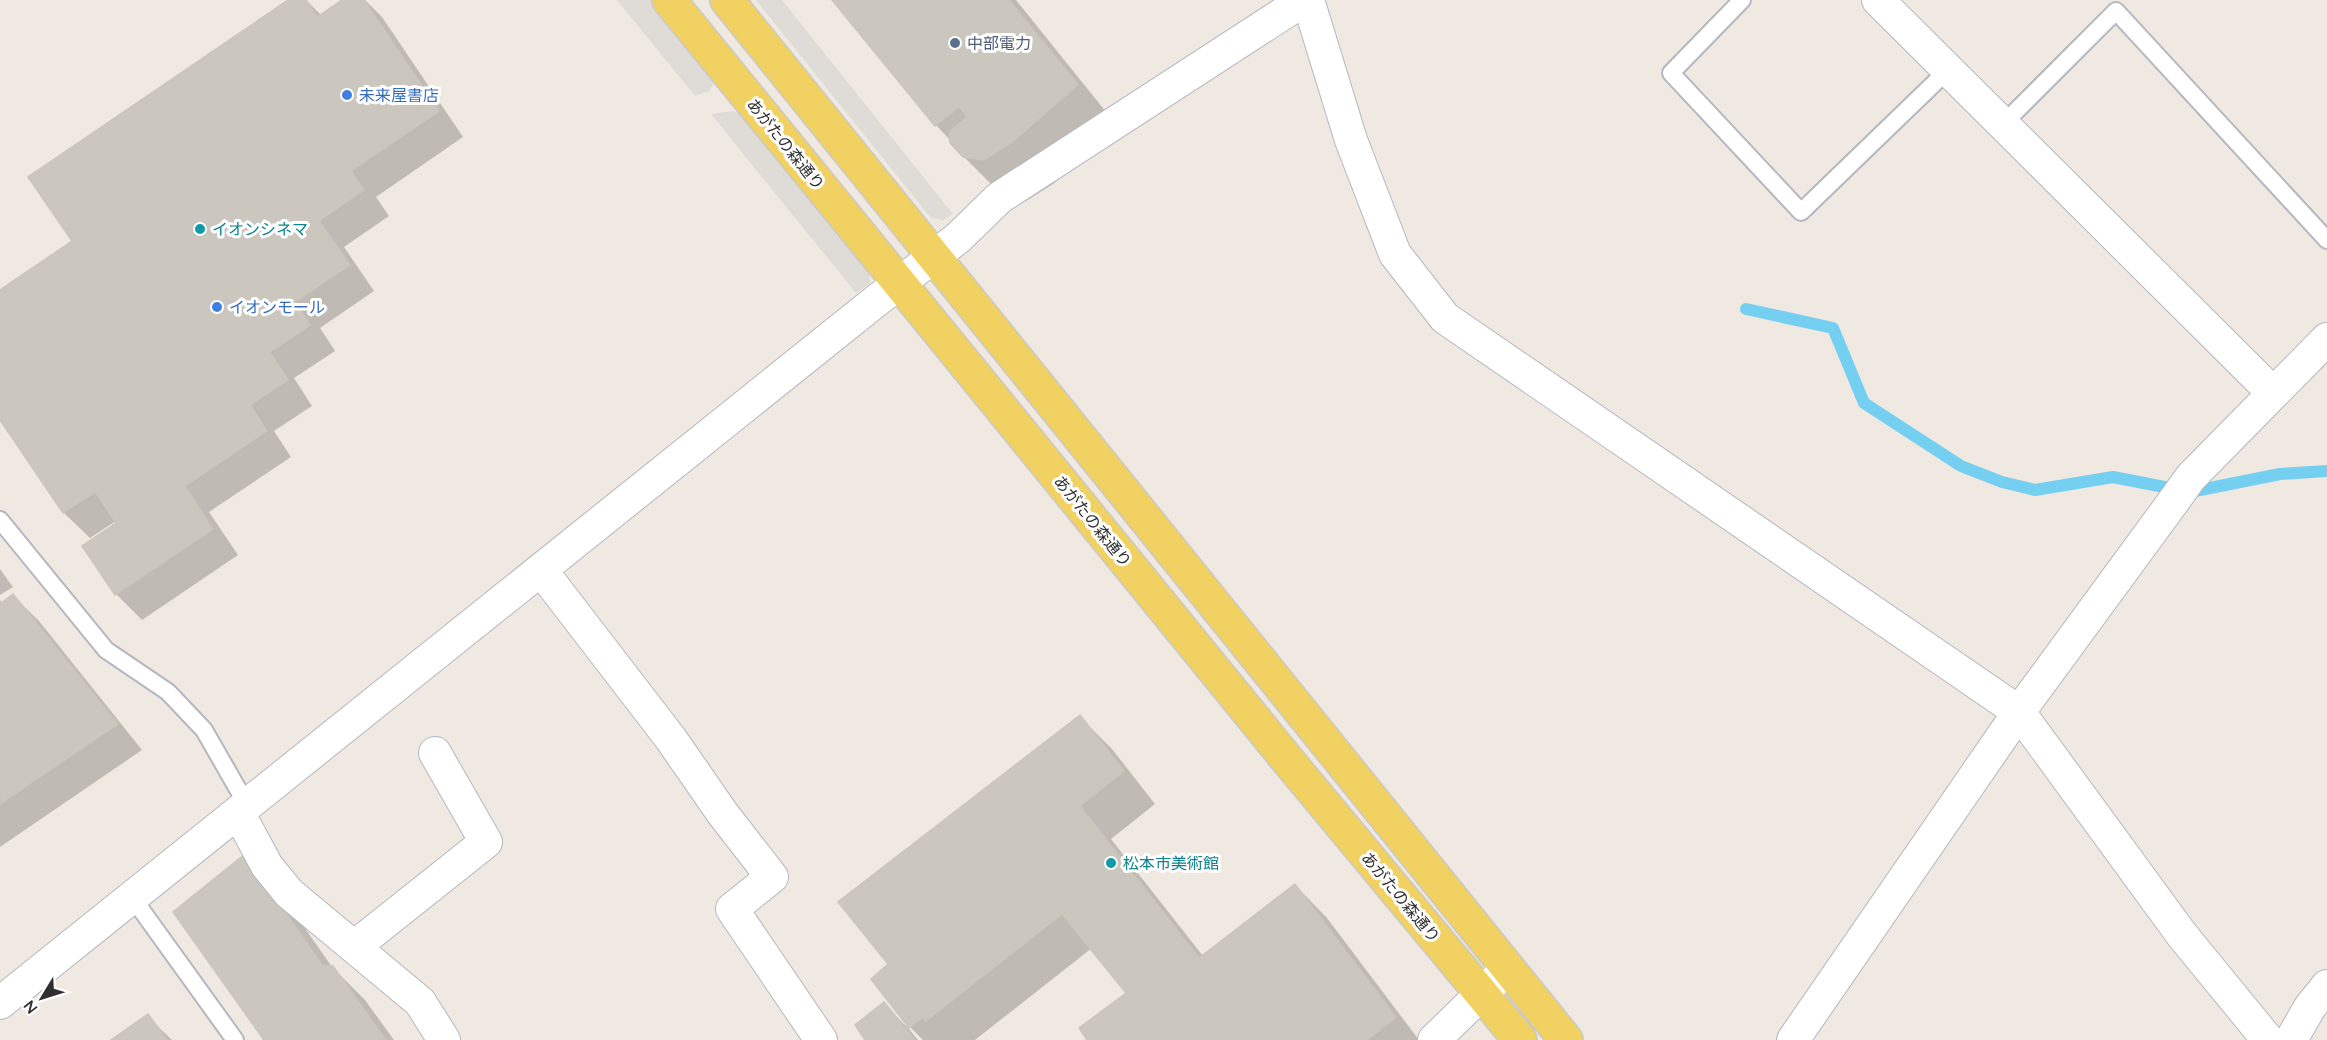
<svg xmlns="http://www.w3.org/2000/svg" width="2327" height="1040" font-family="Quicksand,'Noto Sans JP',sans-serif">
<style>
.plaza{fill:#dfdcd8}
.shadow{fill:#0003}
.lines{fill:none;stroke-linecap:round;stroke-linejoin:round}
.stream{stroke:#75cff0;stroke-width:12}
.building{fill:#cbc7bf;stroke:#cbc5ba;stroke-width:1.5}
.service-casing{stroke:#b4b7c1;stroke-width:20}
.minor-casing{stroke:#b4b7c1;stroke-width:34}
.primary-casing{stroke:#c9c9c9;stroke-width:36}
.service{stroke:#fff;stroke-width:16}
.minor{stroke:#fff;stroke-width:32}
.primary{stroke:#f2d163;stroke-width:33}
.service-dot{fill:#5c6f8a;stroke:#fff;stroke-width:2}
.shop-dot{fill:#3f7fe0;stroke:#fff;stroke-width:2}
.culture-dot{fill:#0f9aa8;stroke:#fff;stroke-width:2}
.labels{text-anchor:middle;stroke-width:6;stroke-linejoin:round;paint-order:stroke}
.service-label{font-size:16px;fill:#4e5e75;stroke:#fff;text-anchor:start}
.shop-label{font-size:16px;fill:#366cbe;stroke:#fff;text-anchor:start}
.street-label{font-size:16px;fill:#2e2e2e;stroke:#fff}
.culture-label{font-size:16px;fill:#0d838f;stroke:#fff;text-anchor:start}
</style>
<rect width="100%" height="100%" fill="#efe9e1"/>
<path class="plaza" d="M617,0H653L716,80L709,91L695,96Z
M756,0H782L953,214L943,220L931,218Z
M732,111L745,115L869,270L870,283L856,293L711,114Z"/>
<path class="shadow" d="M291,0H306L322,16L345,0H365L382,17L463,137L376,197L389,216L344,247L374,291L320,328L335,351L294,378L312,406L274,431L291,457L209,512L238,555L142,620L116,594L84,547L118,524L116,521L90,538L64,513L0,417V292L74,242Z
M834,0H1016L1119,128L1053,184L1026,201H1017L1000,193L957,150L951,141L936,125Z
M0,569L13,587L0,595Z
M13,596L39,621L142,750L0,847V600L3,604Z
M1080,717L1112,749L1155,804L1111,839L1203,956L1295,885L1327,918L1419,1040H1089L1128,994L1092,948L975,1040H923L910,1027L890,964Z
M277,888L332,967L365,1000L394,1040H266Z
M884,1004L909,1029L918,1040H867Z
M147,1016L172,1040H114Z"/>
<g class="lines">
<path class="stream" d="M1746,309L1833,328L1864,403L1961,466L2002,482L2035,490L2113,477L2190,492L2280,474L2327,471"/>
</g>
<path class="building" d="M288,0H306L317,17L342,0H364L439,111L351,171L364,190L319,221L350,265L295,302L310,325L270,352L288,380L250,405L267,431L185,486L213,529L115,595L82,546L116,523L95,492L63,513L0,420V290L72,241L28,177Z
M832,0H1009L1078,85L1011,143L992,155L984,160L963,157L950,143L949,132L967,117L959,107L935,126Z
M13,594L118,724L0,804V604Z
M1080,715L1124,771L1080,806L1199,958L1295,884L1396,1017L1367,1040H1087L1079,1028L1126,993L1062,914L926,1021L922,1018L909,1028L871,979L888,964L838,902Z
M245,854L322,965L333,966L386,1040H264L173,912Z
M884,1002L915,1040H865L855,1025Z
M148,1014L167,1040H111Z"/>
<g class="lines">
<defs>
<path id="service" d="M1742,0L1671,73L1801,212L1949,69
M2002,125L2116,11L2327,240
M0,520L106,650L168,692L204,730L247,805
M132,897L235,1040"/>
<path id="minor" d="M1308,0L1351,140L1395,254L1445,318L2019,712L2182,935L2268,1040
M1878,0L2273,393
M541,570L671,739L723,814L772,877L732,909L821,1040
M238,812L267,866L289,893L420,1002L444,1040
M354,947L486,842L435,753
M0,1003L876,301L958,238L999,198L1304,0
M1434,1040L1508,968
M1793,1040L2019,712L2173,502L2191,477L2327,339
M2291,1040L2310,1007L2327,986"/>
<path id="primary" d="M669,0L1290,763L1520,1040
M727,0L1566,1040"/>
</defs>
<use href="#service" class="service-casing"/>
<use href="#minor" class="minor-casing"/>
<use href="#primary" class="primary-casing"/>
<use href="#service" class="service"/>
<use href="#minor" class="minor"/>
<use href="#primary" class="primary"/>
</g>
<circle class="service-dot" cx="955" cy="43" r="6"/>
<g class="shop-dot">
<circle cx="347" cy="95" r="6"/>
<circle cx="217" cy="307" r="6"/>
</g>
<g class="culture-dot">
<circle cx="200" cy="229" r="6"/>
<circle cx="1111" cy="863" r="6"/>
</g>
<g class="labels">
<g class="service-label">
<text x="967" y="49">中部電力</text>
</g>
<g class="shop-label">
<text x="359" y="101">未来屋書店</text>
<text x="229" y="313">イオンモール</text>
</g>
<g class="street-label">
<text transform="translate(786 144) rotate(51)" y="6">あがたの森通り</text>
<text transform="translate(1093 521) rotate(51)" y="6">あがたの森通り</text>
<text transform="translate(1401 897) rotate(50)" y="6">あがたの森通り</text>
</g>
<g class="culture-label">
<text x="212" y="235">イオンシネマ</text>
<text x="1123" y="869">松本市美術館</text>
</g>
</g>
<g transform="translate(42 998) rotate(232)" stroke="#ffffff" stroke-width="4.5" paint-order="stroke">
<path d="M0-4.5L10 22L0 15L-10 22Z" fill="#2e2e2e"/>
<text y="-9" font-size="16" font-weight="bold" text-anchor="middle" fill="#2e2e2e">N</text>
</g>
</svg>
